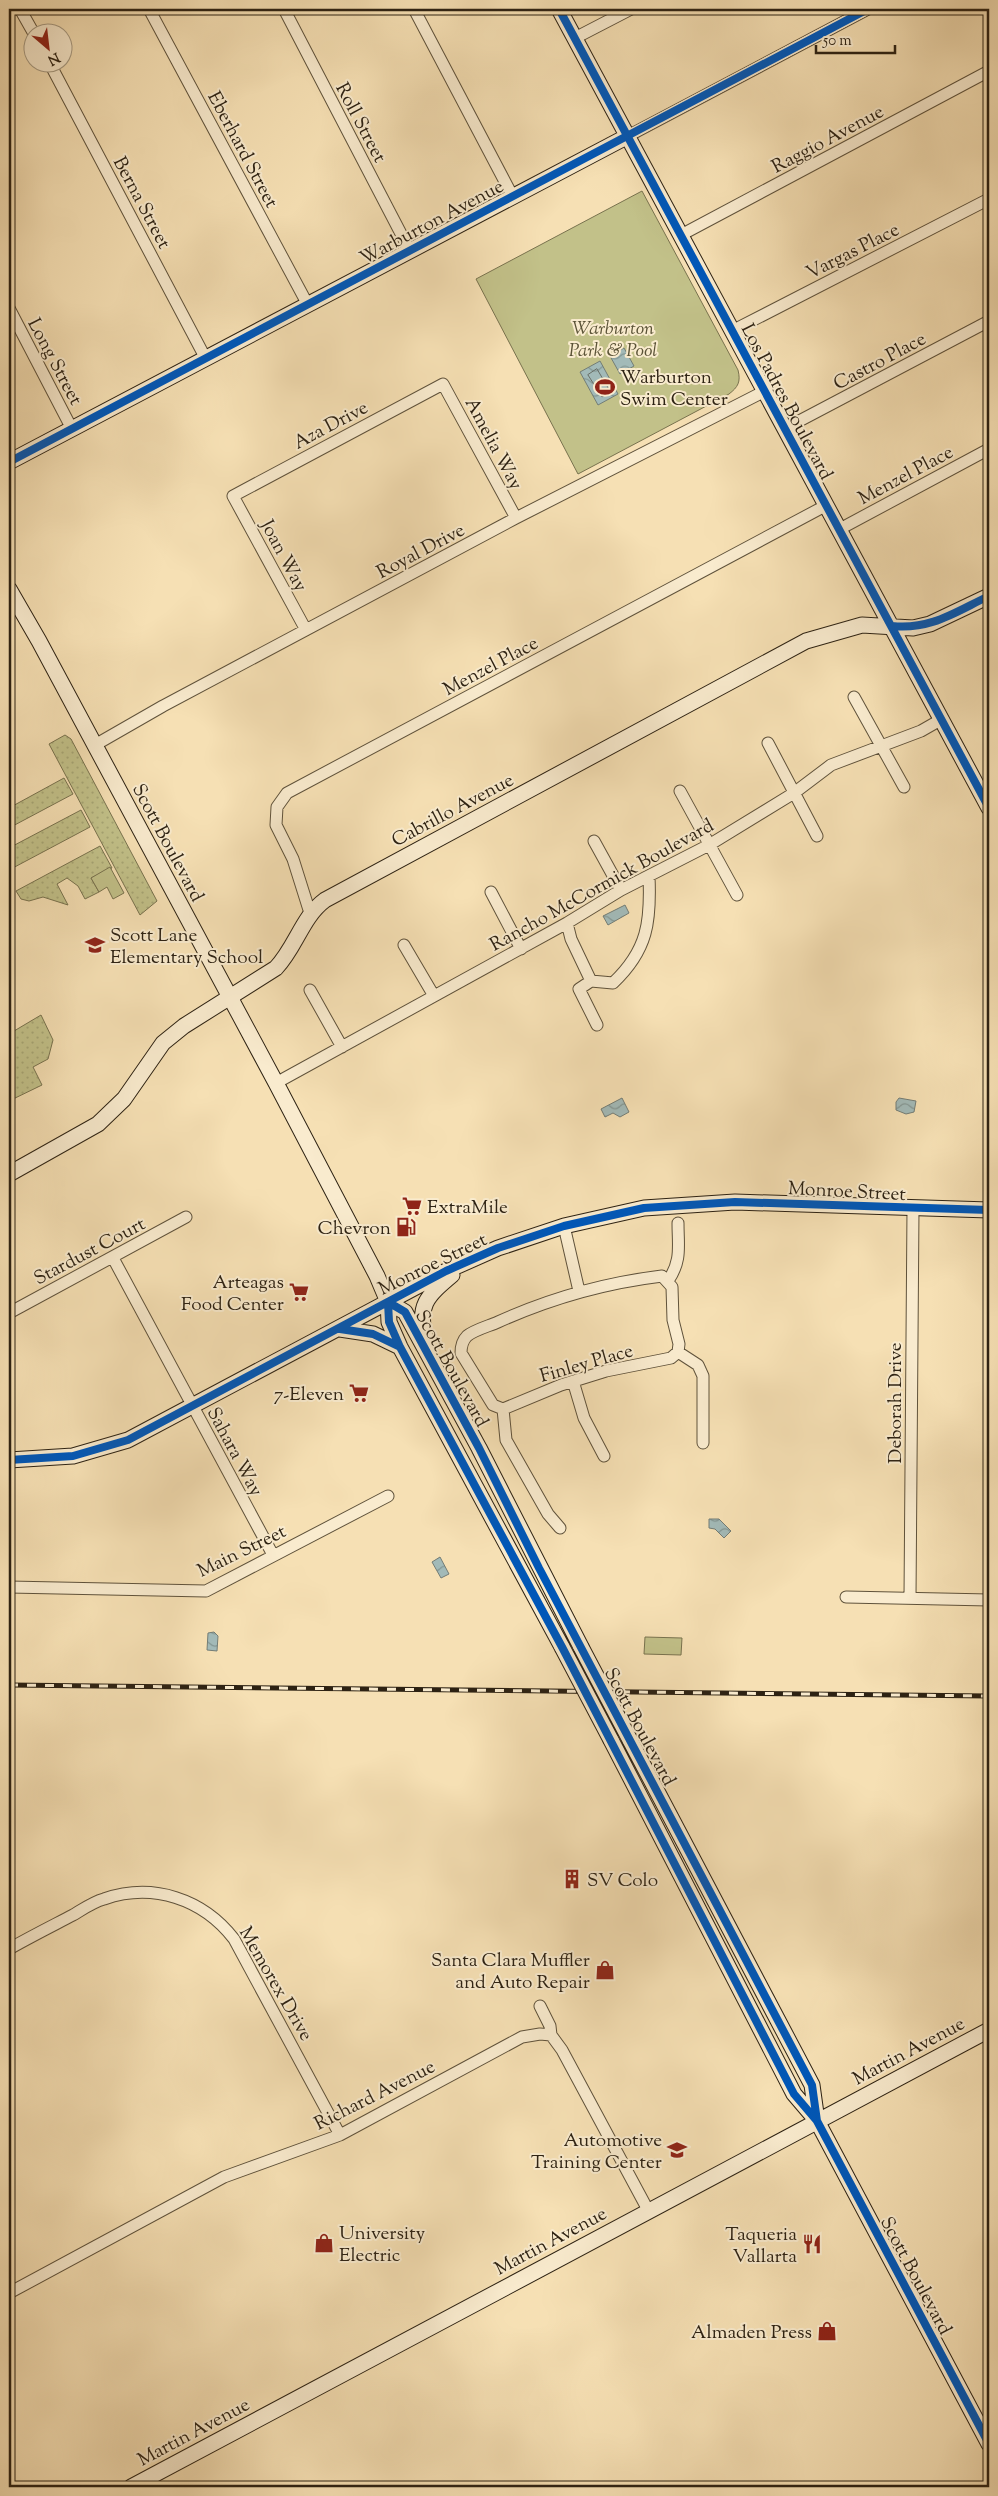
<svg xmlns="http://www.w3.org/2000/svg" width="998" height="2496" font-family="'Sorts Mill Goudy',serif">
<style>
.grass{fill:url(#grass-dots);stroke:#78724e}
.park{fill:#c2c189;stroke:#78724e}
.water{fill:url(#water-waves);stroke:#737d76}
.lines{fill:none;stroke-linecap:round;stroke-linejoin:round}
.shore{stroke:#686e66;stroke-width:1}
.street-casing{stroke:#5f523b;stroke-width:13}
.secondary-casing{stroke:#2d2213;stroke-width:17}
.street{stroke:#f9ebce;stroke-width:11}
.secondary{stroke:#f9ebce;stroke-width:15}
.rail-casing{stroke:#2d2213;stroke-width:5}
.rail{stroke:#f9ebce;stroke-width:3;stroke-dasharray:9;stroke-linecap:butt}
.secondary-bridge-casing{stroke:#2d2213;stroke-width:17;stroke-linecap:butt}
.secondary-bridge{stroke:#f9ebce;stroke-width:15}
.cycleway-casing{stroke:#f9ebce;stroke-width:11}
.cycleway{stroke:#0057b8;stroke-width:8}
.labels{text-anchor:middle;stroke-width:4;stroke-linejoin:round;paint-order:stroke}
.street-label{font-size:19px;fill:#2d2213;stroke:#f9ebce}
.park-label{font-size:19px;font-style:italic;fill:#5a5236;stroke:#f9ebce}
.poi-label{font-size:19px;fill:#2d2213;stroke:#f9ebce;text-anchor:end}
</style>
<defs>
<pattern id="grass-dots" width="8" height="8" patternUnits="userSpaceOnUse" patternTransform="scale(1.25)"><rect width="8" height="8" fill="#c2c189"/><path d="M2 2h.1M6 6h.1" fill="none" stroke="#a7a675" stroke-width="1.8" stroke-linecap="round"/></pattern>
<pattern id="water-waves" width="16" height="10" patternUnits="userSpaceOnUse" patternTransform="scale(1.25)"><rect width="16" height="10" fill="#a2bab8"/><path d="M0 5q4-4 8 0t8 0" fill="none" stroke="#849794"/></pattern>
</defs>
<rect width="100%" height="100%" fill="#f6e0b4"/>
<filter id="stains"><feTurbulence type="fractalNoise" baseFrequency=".004" numOctaves="4"/><feColorMatrix values="0 0 0 0 .2 0 0 0 0 .09 0 0 0 0 .02 0 0 0 .5 -.17"/></filter>
<radialGradient id="worn" r=".72"><stop offset=".6" stop-color="#630" stop-opacity="0"/><stop offset="1" stop-color="#630" stop-opacity=".3"/></radialGradient>
<path class="grass" d="M65,735L71,739L157,901L140,915L49,744Z
M64,778L73,794L9,828V808Z
M81,810L90,827L9,870V848Z
M100,846L112,868L91,878L99,892L85,899L78,886L67,878L57,884L68,905L43,897L29,901L21,899L16,891Z
M41,1015L53,1040L48,1059L33,1067L42,1085L9,1101V1034Z"/>
<path class="park" d="M642,191L738,370C741,382 738,387 729,394L578,474L476,279Z
M110,867L124,893L113,899L107,887L99,892L91,878Z
M645,1637L682,1638L681,1655L644,1654Z"/>
<path class="water" d="M624,348L634,366L620,374L610,356Z
M600,361L618,394L598,405L580,372Z
M625,905L629,913L608,925L603,916Z
M622,1098L629,1112L620,1117L613,1113L605,1117L601,1109Z
M899,1098L916,1101L914,1112L906,1114L896,1110V1102Z
M709,1519H719L731,1531L724,1538L715,1529L709,1528Z
M440,1557L449,1574L441,1578L432,1562Z
M208,1633L214,1632L218,1636L217,1651L207,1650Z"/>
<g class="lines">
<path class="shore" d="M597,369L610,391L602,397L588,375Z"/>
<defs>
<path id="street" d="M20,9L33,32
M149,9L308,305
M284,9L410,251
M414,9L513,197
M575,38L631,9
M49,62L206,359
M628,136L868,9
M681,235L989,71
M9,308L72,429
M732,331L989,199
M784,429L989,321
M838,530L989,449
M306,630L233,496L443,384L516,518
M854,697L904,787
M768,743L817,836
M95,745L163,706L516,518L765,391
M680,791L737,895
M594,841L621,890
M491,892L521,949
M310,913L293,859L276,825L277,807L287,793L825,506
M567,923L571,939L591,981L613,983C648,950 651,921 649,876
M404,945L434,996
M591,981L579,989L597,1025
M310,990L342,1047
M276,1083L567,923L621,890L709,845L794,793L831,765L921,731L942,719
M564,1226L579,1291
M113,1258L273,1555
M668,1281C682,1260 678,1247 678,1223
M9,1313L186,1217
M678,1352L698,1365L703,1376V1443
M573,1381L584,1418L604,1456
M503,1409L493,1405L461,1353C461,1347 462,1341 467,1336C474,1330 489,1326 498,1322C551,1298 604,1283 662,1276L672,1287L673,1320L679,1344L678,1352
M503,1409L561,1385L606,1371L671,1358L678,1352
M503,1409L506,1440L548,1514L560,1528
M9,1587L206,1591L388,1496
M846,1597L989,1600
M910,1598L913,1209
M9,1949C30,1937 52,1926 73,1915C83,1909 93,1902 104,1899C153,1882 203,1899 234,1939L340,2135
M540,2006L550,2026L551,2035
M9,2293L224,2177L340,2135L522,2037L540,2034L551,2035L562,2050L648,2210"/>
<path id="secondary" d="M559,9L989,808
M9,462L628,136
M9,589L39,641L276,1083L377,1276L388,1302L389,1322L400,1347L562,1647
M9,1174L98,1124L124,1099L163,1043L184,1026L276,968C296,947 302,917 325,900L806,641L862,625L913,628L930,624L989,596
M388,1302L405,1312L479,1448L581,1647
M340,1329L373,1334L400,1347
M426,1340C416,1306 427,1296 452,1275
M9,1460L73,1456L128,1440L446,1271L498,1248L564,1226L644,1208L735,1202L989,1210
M611,1740L794,2094L817,2121L989,2444
M630,1740L812,2085L817,2121
M131,2487L989,2030"/>
</defs>
<use href="#street" class="street-casing"/>
<use href="#secondary" class="secondary-casing"/>
<use href="#street" class="street"/>
<use href="#secondary" class="secondary"/>
<defs>
<path id="rail" d="M9,1685L989,1696"/>
</defs>
<use href="#rail" class="rail-casing"/>
<use href="#rail" class="rail"/>
<defs>
<path id="secondary-bridge" d="M562,1647L611,1740
M581,1647L630,1740"/>
</defs>
<use href="#secondary-bridge" class="secondary-bridge-casing"/>
<use href="#secondary-bridge" class="secondary-bridge"/>
<defs>
<path id="cycleway" d="M559,9L989,808
M9,462L868,9
M892,626C931,630 955,612 989,596
M388,1302L389,1322L400,1347L562,1647L794,2094L817,2121L989,2444
M388,1302L405,1312L479,1448L539,1568L812,2085L817,2121
M340,1329L373,1334L400,1347
M9,1460L73,1456L128,1440L446,1271L498,1248L564,1226L644,1208L735,1202L989,1210"/>
</defs>
<use href="#cycleway" class="cycleway-casing"/>
<use href="#cycleway" class="cycleway"/>
</g>
<defs>
<symbol id="stadium-bare" viewBox="-9 -9 18 18"><path d="M0-5a6.5 5 0 1 0 0 10a6.5 5 0 1 0 0-10ZM-3.5-1.8h7v3.6h-7Z" fill="#8f2418" stroke="#f9ebce" stroke-width="2.5" paint-order="stroke"/></symbol>
<symbol id="school-bare" viewBox="-9 -9 18 18"><path d="M0-5L7-2L0 1L-7-2ZM-4 1L0 2.5L4 1V4Q0 6-4 4Z" fill="#8f2418" stroke="#f9ebce" stroke-width="2.5" paint-order="stroke"/></symbol>
<symbol id="supermarket-bare" viewBox="-9 -9 18 18"><path d="M-6-5.5h2.5l.6 2H6L4.5 2H-2.5L-4.4-4H-6ZM-1.5 3.2a1.3 1.3 0 1 0 .1 0ZM3 3.2a1.3 1.3 0 1 0 .1 0Z" fill="#8f2418" stroke="#f9ebce" stroke-width="2.5" paint-order="stroke"/></symbol>
<symbol id="fuel-bare" viewBox="-9 -9 18 18"><path d="M-5.5-6h7V0h2V4h1.3V-2.5L3-4.5l.8-.8L6-3V5H2.5V1h-1V6h-7ZM-4.2-4.7v3.2H.2V-4.7Z" fill="#8f2418" stroke="#f9ebce" stroke-width="2.5" paint-order="stroke"/></symbol>
<symbol id="building-bare" viewBox="-9 -9 18 18"><path d="M-4-6H4V6H1V3H-1V6H-4ZM-2.5-4.3h1.7v1.8h-1.7ZM.8-4.3h1.7v1.8H.8ZM-2.5-1h1.7V.8h-1.7ZM.8-1h1.7V.8H.8Z" fill="#8f2418" stroke="#f9ebce" stroke-width="2.5" paint-order="stroke"/></symbol>
<symbol id="shop-bare" viewBox="-9 -9 18 18"><path d="M-5-2.5h2.3a2.7 3.5 0 0 1 5.4 0H5L5.5 6h-11ZM-1.5-2.5h3a1.5 2.3 0 0 0-3 0Z" fill="#8f2418" stroke="#f9ebce" stroke-width="2.5" paint-order="stroke"/></symbol>
<symbol id="restaurant-bare" viewBox="-9 -9 18 18"><path d="M-5-6h1v4h1v-4h1v4h1v-4h1v5L-1.5 .5V6h-2V.5L-5-1ZM5-6V6H3V1.5H1.5Q1.5-4 5-6Z" fill="#8f2418" stroke="#f9ebce" stroke-width="2.5" paint-order="stroke"/></symbol>
</defs>
<g fill-rule="evenodd">
<use href="#stadium-bare" x="591" y="373" width="28" height="28"/>
<use href="#school-bare" x="81" y="931" width="28" height="28"/>
<use href="#supermarket-bare" x="398" y="1192" width="28" height="28"/>
<use href="#fuel-bare" x="392" y="1213" width="28" height="28"/>
<use href="#supermarket-bare" x="285" y="1278" width="28" height="28"/>
<use href="#supermarket-bare" x="345" y="1379" width="28" height="28"/>
<use href="#building-bare" x="558" y="1865" width="28" height="28"/>
<use href="#shop-bare" x="591" y="1956" width="28" height="28"/>
<use href="#school-bare" x="663" y="2136" width="28" height="28"/>
<use href="#shop-bare" x="310" y="2229" width="28" height="28"/>
<use href="#restaurant-bare" x="798" y="2230" width="28" height="28"/>
<use href="#shop-bare" x="813" y="2317" width="28" height="28"/>
</g>
<g class="labels">
<g class="street-label">
<text transform="translate(362 122) rotate(62)" y="7">Roll Street</text>
<text transform="translate(827 138) rotate(-28)" y="7">Raggio Avenue</text>
<text transform="translate(244 149) rotate(62)" y="7">Eberhard Street</text>
<text transform="translate(143 202) rotate(62)" y="7">Berna Street</text>
<text transform="translate(431 221) rotate(-28)" y="7">Warburton Avenue</text>
<text transform="translate(852 250) rotate(-27)" y="7">Vargas Place</text>
<text transform="translate(879 360) rotate(-28)" y="7">Castro Place</text>
<text transform="translate(56 361) rotate(62)" y="7">Long Street</text>
<text transform="translate(788 401) rotate(62)" y="7">Los Padres Boulevard</text>
<text transform="translate(330 424) rotate(-28)" y="7">Aza Drive</text>
<text transform="translate(495 443) rotate(62)" y="7">Amelia Way</text>
<text transform="translate(905 474) rotate(-28)" y="7">Menzel Place</text>
<text transform="translate(420 550) rotate(-28)" y="7">Royal Drive</text>
<text transform="translate(285 555) rotate(62)" y="7">Joan Way</text>
<text transform="translate(490 665) rotate(-28)" y="7">Menzel Place</text>
<text transform="translate(452 809) rotate(-28)" y="7">Cabrillo Avenue</text>
<text transform="translate(169 842) rotate(62)" y="7">Scott Boulevard</text>
<text transform="translate(601 884) rotate(-29)" y="7">Rancho McCormick Boulevard</text>
<text transform="translate(847 1190) rotate(3)" y="7">Monroe Street</text>
<text transform="translate(89 1250) rotate(-28)" y="7">Stardust Court</text>
<text transform="translate(432 1263) rotate(-26)" y="7">Monroe Street</text>
<text transform="translate(586 1362) rotate(-16)" y="7">Finley Place</text>
<text transform="translate(453 1368) rotate(61)" y="7">Scott Boulevard</text>
<text transform="translate(894 1403) rotate(-90)" y="7">Deborah Drive</text>
<text transform="translate(236 1451) rotate(62)" y="7">Sahara Way</text>
<text transform="translate(241 1550) rotate(-26)" y="7">Main Street</text>
<text transform="translate(641 1726) rotate(62)" y="7">Scott Boulevard</text>
<text transform="translate(277 1983) rotate(60)" y="7">Memorex Drive</text>
<text transform="translate(908 2050) rotate(-28)" y="7">Martin Avenue</text>
<text transform="translate(374 2094) rotate(-27)" y="7">Richard Avenue</text>
<text transform="translate(550 2240) rotate(-28)" y="7">Martin Avenue</text>
<text transform="translate(917 2275) rotate(62)" y="7">Scott Boulevard</text>
<text transform="translate(193 2431) rotate(-28)" y="7">Martin Avenue</text>
</g>
<g class="park-label">
<text x="613" y="334">Warburton<tspan x="613" dy="22">Park &amp; Pool</tspan></text>
</g>
<g class="poi-label">
<text x="620" y="383" text-anchor="start">Warburton<tspan x="620" dy="22">Swim Center</tspan></text>
<text x="110" y="941" text-anchor="start">Scott Lane<tspan x="110" dy="22">Elementary School</tspan></text>
<text x="427" y="1213" text-anchor="start">ExtraMile</text>
<text x="391" y="1234">Chevron</text>
<text x="284" y="1288">Arteagas<tspan x="284" dy="22">Food Center</tspan></text>
<text x="344" y="1400">7-Eleven</text>
<text x="587" y="1886" text-anchor="start">SV Colo</text>
<text x="590" y="1966">Santa Clara Muffler<tspan x="590" dy="22">and Auto Repair</tspan></text>
<text x="662" y="2146">Automotive<tspan x="662" dy="22">Training Center</tspan></text>
<text x="339" y="2239" text-anchor="start">University<tspan x="339" dy="22">Electric</tspan></text>
<text x="797" y="2240">Taqueria<tspan x="797" dy="22">Vallarta</tspan></text>
<text x="812" y="2338">Almaden Press</text>
</g>
</g>
<rect width="998" height="2496" fill="none" stroke="#f6e0b4" stroke-width="30"/>
<rect x="10" y="10" width="978" height="2476" fill="none" stroke="#2d2213" stroke-width="2.5"/>
<rect x="15" y="15" width="968" height="2466" fill="none" stroke="#2d2213"/>
<g transform="translate(48 48) rotate(152)"><circle r="24" fill="#f9ebce" stroke="#a79b83"/>
<path d="M0-4L9 19L0 12L-9 19Z" fill="#8f2418"/>
<text y="-8" font-size="14" font-weight="bold" text-anchor="middle" fill="#2d2213">N</text>
</g>
<path d="M816 45v8h79v-8" fill="none" stroke="#2d2213" stroke-width="2.5"/>
<text x="823" y="45" font-size="15" fill="#2d2213" stroke="#f9ebce" stroke-width="4" paint-order="stroke">50 m</text>
<rect width="100%" height="100%" filter="url(#stains)"/>
<rect width="100%" height="100%" fill="url(#worn)"/>
</svg>
